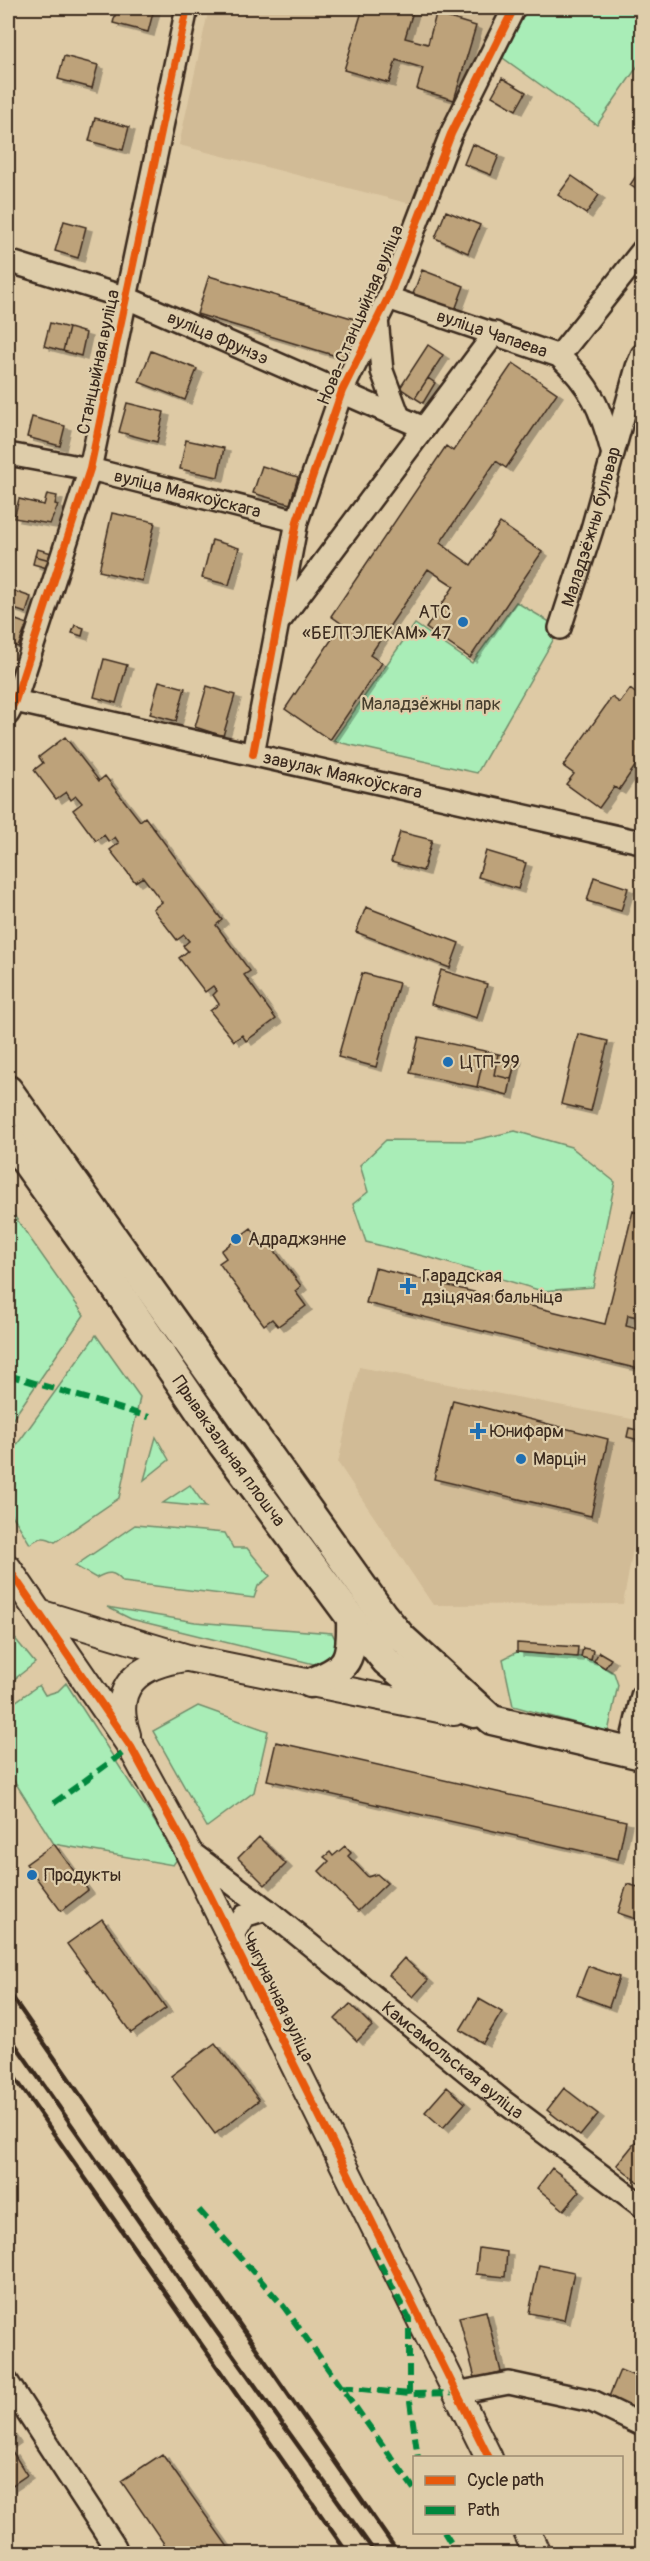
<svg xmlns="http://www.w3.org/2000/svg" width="650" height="2561" font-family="Pangolin,sans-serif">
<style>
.built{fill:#d1bb96}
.green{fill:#a9edb7;stroke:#728c6a;stroke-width:1.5}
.building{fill:#bda27a;stroke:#3b2a1e;stroke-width:1.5;filter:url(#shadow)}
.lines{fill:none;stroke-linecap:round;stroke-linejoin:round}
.minor-casing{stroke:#3b2a1e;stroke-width:26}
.tertiary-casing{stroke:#3b2a1e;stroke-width:30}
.secondary-casing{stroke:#3b2a1e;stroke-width:33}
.minor{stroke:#decdaa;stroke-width:21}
.tertiary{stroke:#decdaa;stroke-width:26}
.secondary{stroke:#decdaa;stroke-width:28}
.rail{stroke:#3b2a1e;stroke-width:4.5}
.quiet{stroke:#00873e;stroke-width:6;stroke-dasharray:12 6;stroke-linecap:butt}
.cycleway-casing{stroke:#decdaa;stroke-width:11}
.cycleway{stroke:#e8590c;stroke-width:8}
.poi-dot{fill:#1f6fb2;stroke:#decdaa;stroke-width:2}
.labels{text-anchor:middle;stroke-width:4.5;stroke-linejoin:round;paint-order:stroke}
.street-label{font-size:18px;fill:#3b2a1e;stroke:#decdaa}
.poi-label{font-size:18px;fill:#3b2a1e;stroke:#decdaa;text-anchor:start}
.park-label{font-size:18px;fill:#463e2d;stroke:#decdaa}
</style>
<defs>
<filter id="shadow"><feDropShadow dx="6" dy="4" stdDeviation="0" flood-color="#0004"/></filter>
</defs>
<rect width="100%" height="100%" fill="#decaa5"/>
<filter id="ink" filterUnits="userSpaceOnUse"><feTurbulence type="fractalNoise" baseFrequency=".0167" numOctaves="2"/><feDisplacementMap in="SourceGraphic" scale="12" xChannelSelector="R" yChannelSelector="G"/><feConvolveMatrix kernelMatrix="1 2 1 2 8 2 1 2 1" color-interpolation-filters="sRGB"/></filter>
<g filter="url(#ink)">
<path class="built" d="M209,8H508L419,206L179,145Z
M359,1367L642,1421V1500L623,1604L433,1605L338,1463Z"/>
<path class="green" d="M527,8H642V60L597,125L503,58Z
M516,602L560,628L477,773L333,741L415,624L472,663Z
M515,1131L571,1147L615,1182L593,1287L542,1291L431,1258L366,1242L353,1204L368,1192L360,1165L386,1140L470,1141Z
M8,1207L84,1315L8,1426Z
M96,1335L140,1397L119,1498L55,1542C45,1536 39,1537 30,1544L8,1508V1457Z
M156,1437L169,1460L144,1480Z
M190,1485L206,1507L163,1503Z
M135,1525L225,1533L233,1548H247L270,1576L258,1586L254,1598L123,1582C114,1571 108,1571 96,1578L75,1566Z
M107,1607L195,1622L332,1633L337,1643L333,1658L322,1666L131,1619Z
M8,1630L35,1663L8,1684Z
M517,1652L581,1657L592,1660L614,1673L618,1685L608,1732L513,1706L503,1659Z
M66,1683L178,1858L173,1865L54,1844L8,1771V1707L39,1685L45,1695L58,1691Z
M198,1706L268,1731L254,1792L207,1827L153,1731Z"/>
<path class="building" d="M117,8L154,9L148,32L113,23Z
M363,8H414L405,38L428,44L436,14L476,26L454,100L417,89L423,68L396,60L389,83L344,70Z
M64,56L98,65L92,88L58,79Z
M502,78L526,92L516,110L492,96Z
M95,118L129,127L123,150L89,141Z
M472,144L499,155L491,175L464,164Z
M642,167V193L630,185Z
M572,176L599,195L586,214L558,195Z
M446,211L480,225L468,253L435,238Z
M64,221L86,227L78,258L55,251Z
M422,270L464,286L455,310L413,294Z
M209,276L355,319L343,358L197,314Z
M50,323L69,328L63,351L44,346Z
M69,328L86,333L81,356L63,351Z
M428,345L443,355L415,398L400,388Z
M151,351L197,369L185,400L139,382Z
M513,363L557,393L506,468L496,461L440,543L471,565L500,523L542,552L470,658L426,628L454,586L428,569L370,655L382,663L330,740L285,709L342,624L331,616L446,446L453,451Z
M428,378L435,383L423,403L415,398Z
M127,403L164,412L157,442L119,432Z
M32,417L65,426L60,446L27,437Z
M186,440L224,448L218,477L180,469Z
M262,466L298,477L290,504L253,493Z
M47,494L57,496L55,504L58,505L50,524L14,518L19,499L44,505Z
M112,513L155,522L142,581L99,571Z
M212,540L239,548L229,585L202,578Z
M37,549L52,553L50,560L35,556Z
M35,556L50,560L47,568L33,564Z
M8,589L31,597L26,613L8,607Z
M8,617L27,624L18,647L8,643Z
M75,625L84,628L82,636L72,633Z
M104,659L127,665L116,703L94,697Z
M159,681L185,688L176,721L150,714Z
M207,686L235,695L223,736L195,727Z
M630,689L642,698V756L619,790L614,787L599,808L566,784L574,774L563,766L612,697L620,703Z
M65,737L99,781L105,776L140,821L145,817L222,920L216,925L250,971L244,975L276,1019L246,1041L242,1035L234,1041L210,1011L219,1004L213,995L217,991L213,986L205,992L179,958L188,951L183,946L189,941L184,935L177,940L153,909L162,902L143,877L135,882L110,850L119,843L115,837L109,842L104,835L96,841L73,810L82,803L76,796L71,800L66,792L56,799L34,770L43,763L39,757Z
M400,832L432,840L423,871L391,862Z
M486,851L526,863L518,889L478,877Z
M594,877L628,888L621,911L587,901Z
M366,907L459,943L450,968L356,932Z
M441,970L487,984L477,1018L431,1004Z
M362,973L399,983L376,1067L338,1057Z
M578,1034L608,1041L591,1111L561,1104Z
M419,1037L485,1051L477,1087L410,1073Z
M485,1051L516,1058L508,1095L477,1087Z
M498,1054L516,1058L511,1079L494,1075Z
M633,1211L642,1214V1318L628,1315L626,1326L642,1330V1354L639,1369L366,1303L375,1268L605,1324Z
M251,1228L262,1243L267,1240L301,1286L295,1291L306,1306L278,1326L272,1319L264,1325L219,1263L226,1258L221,1251Z
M453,1400L608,1439L591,1516L434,1479Z
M629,1428L641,1431L639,1440L627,1437Z
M517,1643L578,1647L577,1657L517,1652Z
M583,1648L593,1650L591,1660L581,1657Z
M599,1652L611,1659L605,1668L594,1661Z
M276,1742L626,1821L618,1859L267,1780Z
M259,1837L286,1864L265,1885L238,1858Z
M54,1844L88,1890L61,1911L26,1864Z
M345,1846L351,1853L348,1856L368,1877L377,1874L387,1883L358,1911L319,1871L329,1861L324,1857L330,1852L333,1856Z
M627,1884L642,1888V1921L618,1913Z
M102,1919L166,2008L131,2033L67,1944Z
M404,1958L428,1980L413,1997L389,1975Z
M588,1966L619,1977L609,2007L577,1995Z
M479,1999L502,2012L483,2043L460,2030Z
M350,2004L372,2026L357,2041L335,2019Z
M215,2043L259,2100L215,2134L171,2076Z
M447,2087L465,2103L443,2128L425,2112Z
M564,2088L598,2114L580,2136L547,2110Z
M637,2140L642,2144V2185L617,2165Z
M552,2168L580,2191L564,2210L537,2188Z
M479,2248L507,2252L505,2277L476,2274Z
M539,2265L574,2272L564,2320L529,2313Z
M486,2311L501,2372L475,2378L459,2317Z
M620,2370L642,2379V2409L639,2418L606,2404Z
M10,2432L15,2439L8,2444V2434Z
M12,2451L27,2475L8,2488V2453Z
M162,2454L233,2554H171L121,2481Z"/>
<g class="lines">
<defs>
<g id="minor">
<path id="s1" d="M8,261L127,298L424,428"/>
<path id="s2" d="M388,298L559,356C591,386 601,409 612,451"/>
<path d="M377,319L382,371L399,417"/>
<path d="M559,356L642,251"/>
<path id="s3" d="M8,454L90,469L297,521"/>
<path d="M282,618L495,333"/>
<path id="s4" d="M560,628L592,529L637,367L642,355"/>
<path id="s5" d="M15,701L636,841"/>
<path d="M8,714L15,701L90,469L187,8"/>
<path d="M253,754L297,521L342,391L388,298L451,134L514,8"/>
<path d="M629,1752L642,1696"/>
<path id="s6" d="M188,1850L266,1909L504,2102L642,2206"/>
<path d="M232,1937L244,1916L266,1909"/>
<path d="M8,2383L115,2547L105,2554"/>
<path d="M456,2393L509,2383L592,2401L642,2425"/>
</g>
<path id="tertiary" d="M8,1568L131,1747L187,1849L489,2458
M39,1613L188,1658L454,1712
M127,1735C110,1685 139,1665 185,1658
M527,2532L537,2554"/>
<g id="secondary">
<path d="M8,1090L382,1614L402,1638L492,1720L642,1755"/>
<path id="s7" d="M8,1137L109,1278L223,1445L351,1618L386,1661L415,1685L439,1700L474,1713"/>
<path d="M310,1683C349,1668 352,1660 351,1618"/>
</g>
</defs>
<use href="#minor" class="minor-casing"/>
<use href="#tertiary" class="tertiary-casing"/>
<use href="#secondary" class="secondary-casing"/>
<use href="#minor" class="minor"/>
<use href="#tertiary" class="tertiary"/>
<use href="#secondary" class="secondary"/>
<path class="rail" d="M8,1991L399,2554
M8,2034L198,2306L376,2554
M8,2068L348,2554"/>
<path class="quiet" d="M8,1375L149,1417
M54,1803L131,1747
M199,2210L284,2307L414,2489
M372,2248L409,2319V2394L418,2458
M342,2387L409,2394L456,2393
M444,2532L458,2554"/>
<defs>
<path id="cycleway" d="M8,714L15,701L90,469L187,8
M253,754L297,521L342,391L388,298L451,134L514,8
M8,1568L131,1747L187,1849L489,2458"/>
</defs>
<use href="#cycleway" class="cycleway-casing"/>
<use href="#cycleway" class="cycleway"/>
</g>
</g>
<g class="poi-dot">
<circle cx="463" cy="622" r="6"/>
<circle cx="448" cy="1062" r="6"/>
<circle cx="236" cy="1239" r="6"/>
<path d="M405 1277h6v6h6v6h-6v6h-6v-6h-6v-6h6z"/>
<path d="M475 1422h6v6h6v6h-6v6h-6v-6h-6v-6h6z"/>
<circle cx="521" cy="1459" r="6"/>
<circle cx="32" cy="1875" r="6"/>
</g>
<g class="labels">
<g class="street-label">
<text transform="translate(360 315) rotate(-67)" y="6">Нова-Станцыйная вуліца</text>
<text dy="6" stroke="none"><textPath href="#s2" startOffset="110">вуліца Чапаева</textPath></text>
<text dy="6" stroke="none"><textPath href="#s1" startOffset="224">вуліца Фрунзэ</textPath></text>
<text transform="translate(98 362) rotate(-78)" y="6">Станцыйная вуліца</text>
<text dy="6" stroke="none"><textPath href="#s3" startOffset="184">вуліца Маякоўскага</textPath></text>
<text dy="6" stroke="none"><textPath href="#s4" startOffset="106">Маладзёжны бульвар</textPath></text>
<text dy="6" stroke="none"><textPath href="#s5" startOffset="336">завулак Маякоўскага</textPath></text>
<text dy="6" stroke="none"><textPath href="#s7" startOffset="384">Прывакзальная плошча</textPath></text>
<text transform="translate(278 1997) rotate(64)" y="6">Чыгуначная вуліца</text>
<text dy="6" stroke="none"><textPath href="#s6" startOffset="338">Камсамольская вуліца</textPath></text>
</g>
<g class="poi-label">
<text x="451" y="618" text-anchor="end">АТС<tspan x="451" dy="21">«БЕЛТЭЛЕКАМ» 47</tspan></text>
<text x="460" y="1068">ЦТП-99</text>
<text x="248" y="1245">Адраджэнне</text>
<text x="422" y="1282">Гарадская<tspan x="422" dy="21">дзіцячая бальніца</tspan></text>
<text x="490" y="1437">Юнифарм</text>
<text x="533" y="1465">Марцін</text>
<text x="44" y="1881">Продукты</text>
</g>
<g class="park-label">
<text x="431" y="710">Маладзёжны парк</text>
</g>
</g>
<rect width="650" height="2561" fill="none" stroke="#decdaa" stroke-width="30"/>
<rect x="15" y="15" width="620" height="2531" fill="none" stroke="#3b2a1e" stroke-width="2" filter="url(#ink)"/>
<rect x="413" y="2456" width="210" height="78" fill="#decdaa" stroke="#9d8c72" stroke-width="1.5"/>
<rect x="425" y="2476" width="30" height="9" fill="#e8590c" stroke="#9d8c72" stroke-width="1.5"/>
<text x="467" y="2486" font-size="18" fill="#3b2a1e">Cycle path</text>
<rect x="425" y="2506" width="30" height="9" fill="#00873e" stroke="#9d8c72" stroke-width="1.5"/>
<text x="467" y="2516" font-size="18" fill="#3b2a1e">Path</text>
</svg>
